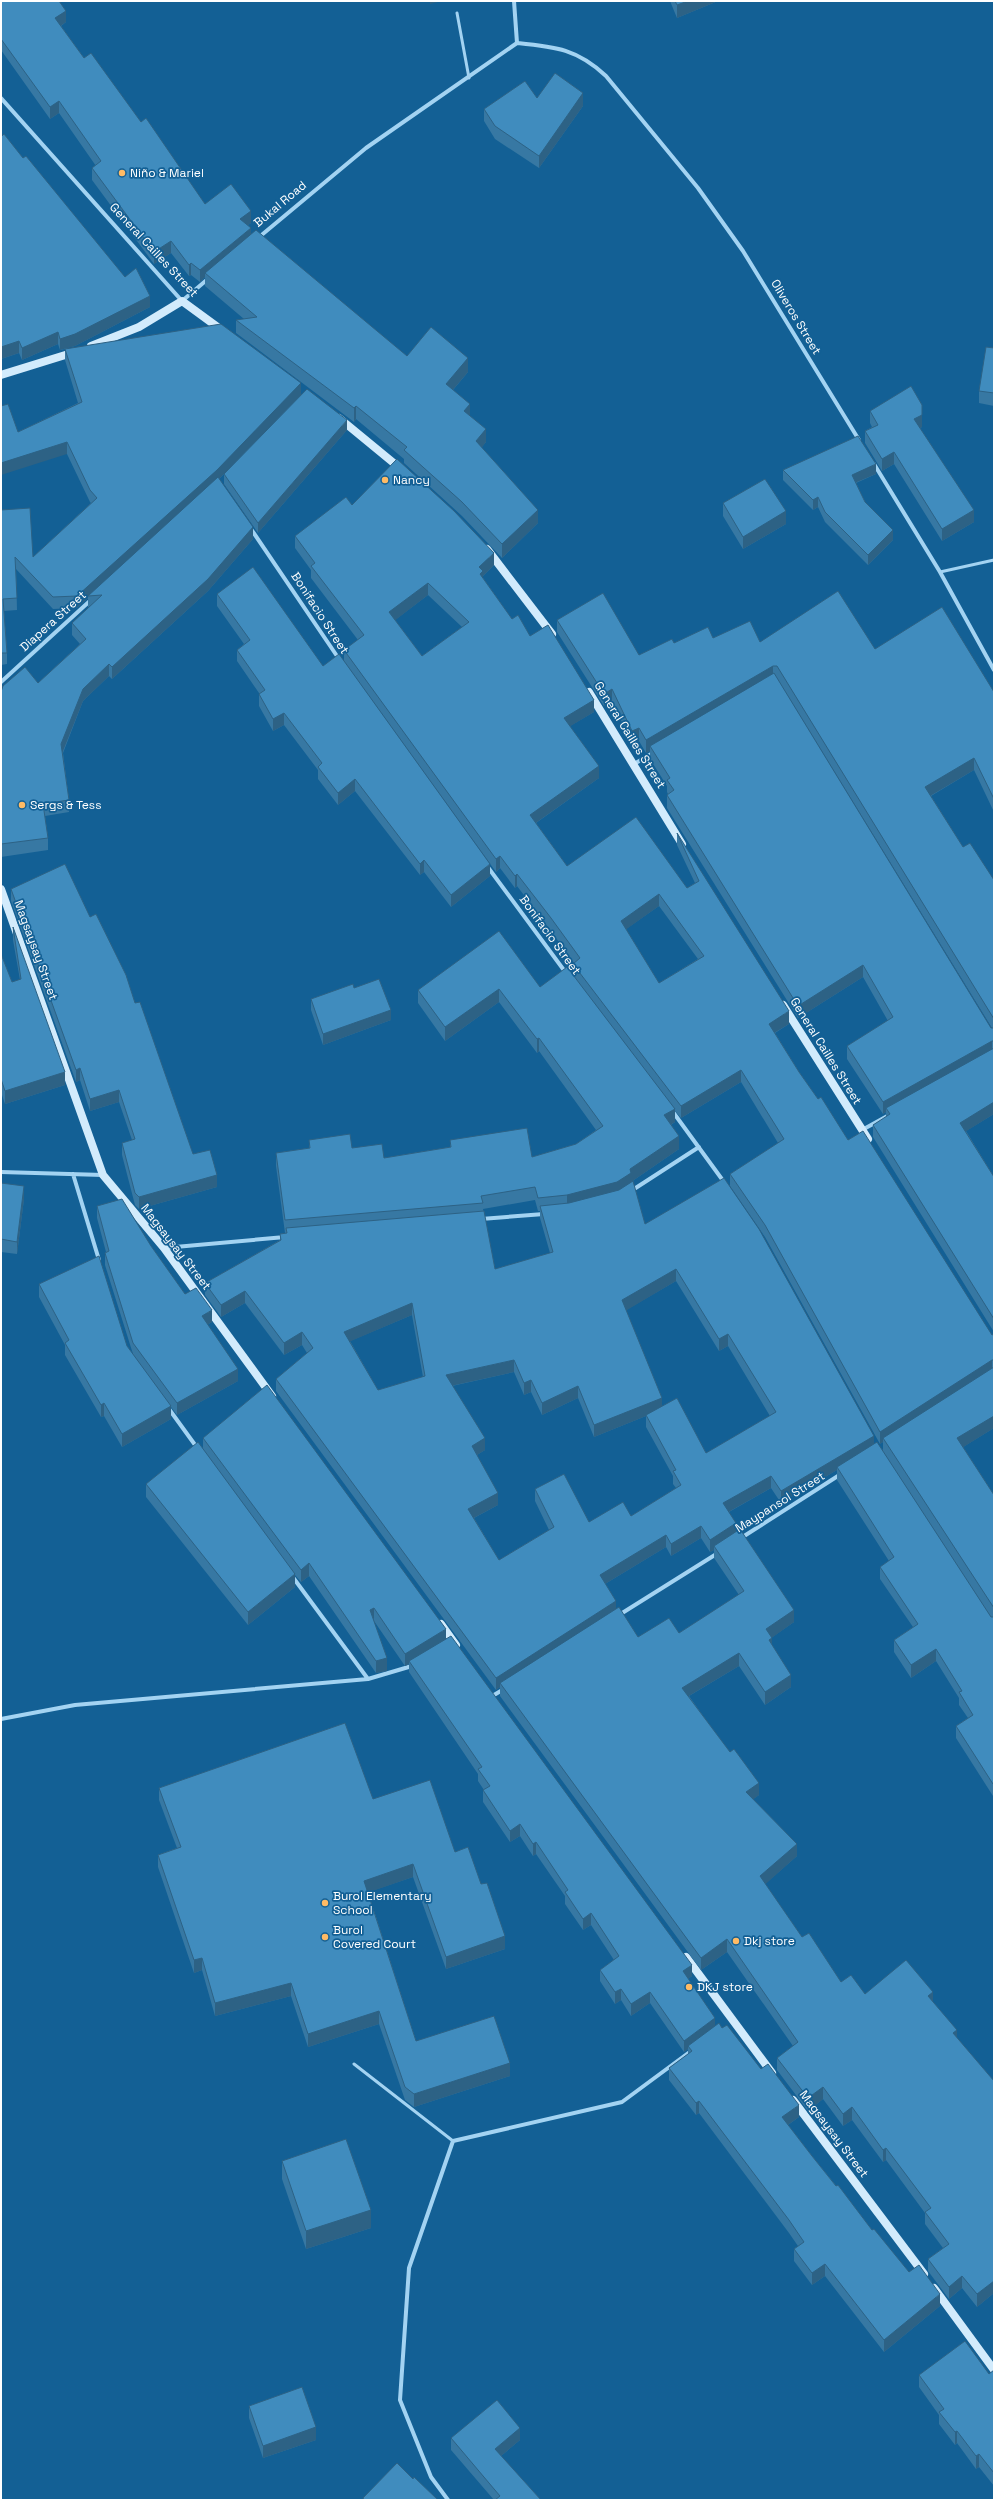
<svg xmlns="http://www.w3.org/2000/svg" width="995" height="2501" font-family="'Space Grotesk',sans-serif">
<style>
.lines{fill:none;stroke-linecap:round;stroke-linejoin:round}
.lane{stroke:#a3d3f2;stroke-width:3}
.street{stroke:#a3d3f2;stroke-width:4}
.secondary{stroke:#d2ebfc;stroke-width:8}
.wall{fill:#3778a3;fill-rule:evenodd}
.shaded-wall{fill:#2d6285}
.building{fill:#408cbe;stroke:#2d6285;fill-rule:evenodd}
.poi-dot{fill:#ffbb65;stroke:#136095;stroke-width:1.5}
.labels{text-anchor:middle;stroke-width:3.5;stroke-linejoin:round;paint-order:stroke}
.poi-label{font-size:12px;fill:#fff;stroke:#136095;text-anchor:start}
.street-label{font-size:12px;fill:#fff;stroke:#136095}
</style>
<rect width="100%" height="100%" fill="#136095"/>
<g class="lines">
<path class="lane" d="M457,13L469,78
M940,572L994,560
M354,2064L453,2141"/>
<path class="street" d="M514,1L517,43
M517,43C556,47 577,49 606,76L698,188L743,251L859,440
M1,98L182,301L209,278
M258,238L366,148L517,43
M874,464L940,572L994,670
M251,529L339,659
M1,682L92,599
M634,764L653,753
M487,866L566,973
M673,1112L724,1182
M862,1130L891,1114
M1,1172L103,1175
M73,1174L99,1260
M631,1191L699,1147
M481,1219L544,1214
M164,1248L285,1237
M169,1409L198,1449
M741,1538L841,1474
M292,1576L368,1679
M619,1615L718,1553
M494,1695L504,1689
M1,1719L75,1705L368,1679L412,1666
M448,2500L431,2477L400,2400L409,2268L453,2141L622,2102L691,2051"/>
<path class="secondary" d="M91,346L139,327L182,301L223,331
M1,375L75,352
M339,418L401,469
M487,549L552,634
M589,692L682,844
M1,889L103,1175L164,1248L272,1396
M783,1005L868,1139
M441,1624L456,1645
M686,1957L772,2073
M793,2100L924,2274
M934,2288L994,2370"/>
</g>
<path class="wall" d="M1,1L66,22L61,26L84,58L141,122L205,204L251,223L248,225L251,235L407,356L468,372L453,390L470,416L486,442L481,448L538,523L502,558L462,516L404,463V459L356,419L354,422L236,333V320L244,319L205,286V277L200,282L191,275L189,276L171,253L154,264L92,180V168L96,166L59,113L50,119L1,50Z
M670,1H718L677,18Z
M537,98L583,106L539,168L495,139L484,121V109Z
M23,158L150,307L75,346L66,348L301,394L347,430L258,533L224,484V474L219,479L253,539L208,591L112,679L109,676L83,701L63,753L69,800V812L45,816L48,838V850L1,857V692L38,683L80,644L72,635V623L88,608V598L77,608L53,609L16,569L17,610L4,611L7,653V664L1,665V510L33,557L91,503L90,502L67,454L18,432L78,403L65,360V349L60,350L58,344L22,360L19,353L1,359Z
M994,348V406L979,403V391Z
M870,411L922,427L920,428L974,522L942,541L894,464L882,471L865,443V431L872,427L870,423Z
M783,470L876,474L856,483L865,502L893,540L868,565L825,522L818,507L813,510L783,480Z
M723,503L786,524L743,549L723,516Z
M352,505L494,565L483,576V578L512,619L530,636L594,712L570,726L599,778L536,823L567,866L687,888L695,883L677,845V833L789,1024L775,1033L799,1072L818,1099L992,1335L994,1334V1428L963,1447L994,1495V1795L993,1796L956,1738V1726L968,1718L959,1705V1698L936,1661L911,1678L894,1652V1640L913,1627L880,1579V1567L889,1561L837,1480V1470L781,1503L771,1488L729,1512L736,1532L794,1622L771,1638L772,1645L791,1687L765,1705L739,1666L689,1696L759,1795L753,1799L797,1856L765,1884L802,1937L841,1982L865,1994L933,2002L957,2038L994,2081V2293L977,2307L962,2288L949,2299L928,2271V2259L943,2248L925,2224V2213L886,2160L883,2162L852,2120L843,2126L823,2099L808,2111L777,2070V2058L793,2046L727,1952L701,1970L500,1696V1687L496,1690L276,1391V1379L307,1353L302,1345L284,1355L245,1303L221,1317L205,1295V1283L280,1240V1234L285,1233L276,1166V1153L309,1148V1140L352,1148L384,1158L450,1147V1140L532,1157L576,1144L596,1130L539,1051L537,1053L499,1002L445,1041L418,1003V990L540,987L573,975V964L574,963L551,931L517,886L515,888L500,868L496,872L344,662V650L358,640L311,578V570L295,548V536ZM428,595L462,627L422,656L395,620ZM659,906L698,959L659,983L626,929ZM741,1082L778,1143L730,1174V1186L765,1237L880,1444L883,1442V1450L874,1444L645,1224L631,1182L679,1149L671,1125L675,1122V1111L681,1118ZM535,1200L538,1211H540V1218L550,1253L495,1269L483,1209ZM676,1281L719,1351L728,1346L770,1416L706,1453L662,1406L626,1310ZM412,1315L423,1377L378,1390L350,1341ZM514,1372L524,1395L531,1392L542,1415L578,1398L594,1437L646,1416V1427L673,1476V1484L676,1488L631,1516L589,1522L535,1489V1501L549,1530L499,1560L474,1518L498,1505L477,1455L485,1450L452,1386ZM701,1538L710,1552L714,1550V1558L739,1595L679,1633L638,1637L616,1609L605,1584L666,1547L671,1556Z
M217,594L323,666L490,876L451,907L424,872L420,875L355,791L338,805L318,779V770L284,725L273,731L259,706V693L237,661V650L244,644L217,606Z
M557,620L639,655L674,643L713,638L760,642L875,649L994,692V812L974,770L931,796L963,847L994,880V1114L966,1131L994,1177V1332L873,1137V1125L886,1117V1112L883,1114L847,1059V1046L888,1021L863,977L798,1018L667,808V795L668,794L667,792V786L650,759V751L646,753L639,741L632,744L612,701L604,706L557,632ZM777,678L992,1028H991Z
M11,889L90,917L135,1003L193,1154L217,1187L139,1209L135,1205L122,1155V1143L132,1140L119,1102L90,1111L80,1080L76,1082L11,901Z
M13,927L65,1085L5,1104L1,1092V954L12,982L20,980L13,940Z
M354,988L391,1020L323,1045L311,1010V999Z
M1,1183L24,1199L17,1254L1,1252Z
M97,1206L151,1246L185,1294L212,1322L207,1325L238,1381L177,1415L171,1407V1419L122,1447L104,1416L101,1417L65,1355V1345L39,1297V1284L127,1346L133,1354L105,1265V1253L106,1252L97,1218Z
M203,1438L446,1638L692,1976L688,1979L715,2026L722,2028L761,2069L799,2117L788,2125L812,2156L872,2230L909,2272L940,2306L884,2352L825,2276L812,2285L794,2261V2249L798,2246L789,2233L699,2113L696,2115L669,2080V2068L688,2054V2049L684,2052L650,2003L631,2016L621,2000L615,2004L600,1981V1970L614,1960L591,1925L583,1930L565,1904V1896L536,1854L533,1856L520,1836L510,1842L483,1802V1790H484L478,1781V1774L409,1672V1664L405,1666L374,1621L387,1671L376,1673L309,1576L301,1582L295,1575V1587L248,1625L146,1497V1484L203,1449Z
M159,1788L373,1799L455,1852L481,1884L505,1949L446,1969L413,1877L368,1892L416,2041L510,2076L414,2107L405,2100L379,2024L308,2047L291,1996L215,2016L202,1970L194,1973L158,1867V1855L177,1848L159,1800Z
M282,2161L371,2228L306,2249L282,2179Z
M994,2370V2486L979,2467L976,2469L957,2443L955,2445L939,2424V2415L919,2387V2375L989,2374Z
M249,2406L316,2440L263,2458L249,2418Z
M451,2438L520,2440L501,2456L541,2500H494L451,2450Z"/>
<path class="shaded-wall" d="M430,1H442L430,4Z
M688,1H718L677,18V5Z
M66,11V22L55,30V18Z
M583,93V106L539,168V156Z
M59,101V113L50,119V107Z
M251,211V223L240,231V219Z
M251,228V239L205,273V277L200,282V270Z
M171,241V253L154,264V252Z
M191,263V275L189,276V265Z
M150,296V307L75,346L60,350V339Z
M58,332V344L22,360V348Z
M19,341V353L1,359V347Z
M468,358V372L446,398V384Z
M301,383V395L217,481L88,596V598L77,608V596Z
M470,404V418L464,411Z
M356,406V419L354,422V408Z
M922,415V427L914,431V419Z
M347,420V430L258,533V523Z
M486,429V442L476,455V441Z
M67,442V454L1,475V463Z
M894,452V464L882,471V459Z
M876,464V474L852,484V475Z
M818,497V507L813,510V500Z
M538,510V523L502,558V544Z
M974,510V522L942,541V529Z
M786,511V524L743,549V537Z
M253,527V539L208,591L112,679V667Z
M893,530V540L868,565V555Z
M494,553V565L483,576V583L480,586L479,567Z
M428,583V595L389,625V612Z
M109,664V676L83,701L61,756V744L83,689Z
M773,666V678L650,746V751L646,753V740Z
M612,689V701L604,706V694Z
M594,700V712L564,730V718Z
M284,713V725L273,731V719Z
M639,728V741L632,744V731Z
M974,758V770L925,799V787Z
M599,766V778L530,827V815Z
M355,779V791L338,805V793Z
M500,856V868L496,872V859Z
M424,860V872L420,875V864Z
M490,864V876L451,907V895Z
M517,874V886L515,888V876Z
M659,894V906L621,933V921Z
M863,965V977L798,1018V1006Z
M499,989V1002L445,1041V1027Z
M391,1010V1020L323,1045V1034Z
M789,1011V1024L769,1036V1024Z
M539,1038V1051L537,1053V1039Z
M992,1041V1053L886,1108V1112L883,1114V1102Z
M80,1068V1080L76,1082V1070Z
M741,1070V1082L681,1118V1106Z
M65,1072V1085L5,1104V1091Z
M119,1090V1102L90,1111V1099Z
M994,1102V1114L960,1135V1123Z
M675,1109V1122L664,1129V1115Z
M679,1136V1149L631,1182V1186L567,1209V1195L630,1169Z
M217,1175V1187L139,1209V1197Z
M24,1186V1199L17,1254V1242Z
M676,1269V1281L622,1313V1300Z
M245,1291V1303L221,1317V1305Z
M412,1303V1315L344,1344V1332Z
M212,1310V1322L202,1328V1316Z
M302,1332V1345L284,1355V1343Z
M728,1334V1346L719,1351V1339Z
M514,1360V1372L446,1387V1375Z
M992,1360V1372L883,1438V1442L880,1444V1432Z
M238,1369V1381L177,1415V1403Z
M531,1380V1392L524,1395V1383Z
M578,1386V1398L542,1415V1403Z
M662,1398V1410L646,1415V1416L594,1437V1425Z
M104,1403V1416L101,1417V1405Z
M171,1406V1419L122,1447V1434Z
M994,1416V1428L957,1451V1438Z
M874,1436V1448L837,1467V1470L781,1503V1491Z
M485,1438V1450L472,1458V1446Z
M771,1476V1488L723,1515V1503Z
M498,1493V1505L468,1521V1509Z
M736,1523V1536L714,1546V1550L710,1552V1540Z
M701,1526V1538L671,1556V1544Z
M666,1535V1547L600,1587V1575Z
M309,1563V1576L301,1582V1570Z
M295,1574V1587L248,1625V1612Z
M616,1601V1613L500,1683V1687L496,1690V1678Z
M374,1608V1620L370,1610Z
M794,1610V1622L766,1642V1629Z
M446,1629V1642L409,1661V1664L405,1666V1654Z
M772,1638V1651L769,1640Z
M936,1649V1661L911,1678V1665Z
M739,1653V1666L682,1700V1688Z
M387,1658V1671L376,1673V1661Z
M791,1675V1687L765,1705V1692Z
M759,1783V1795L746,1805V1792Z
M994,1783V1795L993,1796V1784Z
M520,1824V1836L510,1842V1831Z
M536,1842V1854L533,1856V1844Z
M797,1844V1856L760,1889V1876Z
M413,1864V1877L364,1894V1881Z
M591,1913V1925L583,1930V1919Z
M505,1936V1949L446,1969V1957Z
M727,1939V1952L701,1970V1958Z
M202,1958V1970L194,1973V1960Z
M692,1965V1976L683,1983V1971Z
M291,1983V1996L215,2016V2003Z
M621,1989V2000L615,2004V1992Z
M650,1992V2003L631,2016V2004Z
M933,1992V2004L928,1996Z
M379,2011V2024L308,2047V2034Z
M715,2018V2029L688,2046V2049L684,2052V2041Z
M957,2030V2042L953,2033Z
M510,2063V2076L414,2107V2094Z
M823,2087V2099L808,2111V2098Z
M699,2101V2113L696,2115V2103Z
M799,2105V2117L782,2129V2117Z
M852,2107V2120L843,2126V2114Z
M886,2148V2160L883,2162V2150Z
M371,2210V2228L306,2249V2231Z
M825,2264V2276L812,2285V2273Z
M962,2276V2288L949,2299V2287Z
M994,2281V2293L977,2307V2294Z
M940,2294V2306L884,2352V2340Z
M316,2427V2440L263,2458V2446Z
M520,2428V2440L495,2461V2449Z
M957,2431V2443L955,2445V2432Z
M979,2454V2467L976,2469V2456Z"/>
<path class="building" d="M1,1H59L66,11L55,18L84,58L91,53L141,122L146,118L205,204L231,184L251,211L240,219L251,228L200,270L191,263L189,265L171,241L154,252L92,168L101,161L59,101L50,107L1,39Z
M675,1H688L677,5Z
M555,73L583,93L539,156L495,126L484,109L525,81L537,98Z
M4,134L23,158L26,156L125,277L136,268L150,296L75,334L60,339L58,332L22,348L19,341L1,347V137Z
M256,230L407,356L431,327L468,358L446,384L470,404L464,411L486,429L476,441L538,510L502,544L462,502L404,450L407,447L356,406L354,408L236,320L257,317L205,273Z
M221,324L301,383L217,470L77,596L53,597L15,557L17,598L3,599L7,653H1V510L30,508L33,557L97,498L90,490L67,442L1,463V406L8,404L18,432L82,402L65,349Z
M986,347L994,348V393L979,391Z
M911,386L922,405V415L914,419L974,510L942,529L894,452L882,459L865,431L878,425L870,411Z
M307,389L347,420L258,523L224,474Z
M858,436L876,464L852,475L865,502L893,530L868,555L825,512L818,497L813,500L783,470Z
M397,459L454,511L494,553L479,567L483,571L480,574L512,619L518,615L530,636L548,625L594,700L564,718L599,766L530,815L567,866L636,817L687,888L699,881L677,833L789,1011L769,1024L799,1072L818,1099L821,1097L848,1140L863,1131L992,1335L994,1334V1360H992L880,1432L765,1225L730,1174L784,1139L741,1070L681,1106L573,964L580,958L551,918L517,874L515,876L500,856L496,859L344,650L364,635L311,566L315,563L295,536L346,497L352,505ZM428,583L469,622L422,656L389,612ZM659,894L704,956L659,983L621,921Z
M218,477L253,527L208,579L112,667L109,664L83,689L61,744L69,800L43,804L48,838L1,844V692L3,686L25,667L38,683L86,639L72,623L102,595L88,596Z
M765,479L786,511L743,537L723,503Z
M253,567L323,666L339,654L490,864L451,895L424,860L420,864L355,779L338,793L318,767L322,763L284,713L273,719L259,694L265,690L237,650L250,640L217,594Z
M838,591L875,649L942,607L994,692V799L974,758L925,787L963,847L970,843L994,880V1019L777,666H773L646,740L639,728L632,731L612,689L604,694L557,620L603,593L639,655L672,639L674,643L708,627L713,638L750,621L760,642Z
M774,673L991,1028H994V1041H992L883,1102L847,1046L893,1017L863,965L798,1006L667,795L674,790L667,780L670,778L650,746Z
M65,864L90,917L96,914L126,975L135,1003L140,1002L193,1154L210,1150L217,1175L139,1197L135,1193L122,1143L135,1139L119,1090L90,1099L80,1068L76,1070L11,889Z
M13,927L65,1072L5,1091L1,1079V954L12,982L21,979Z
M499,931L540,987L567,967L675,1109L664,1115L679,1136L630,1169L631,1173L617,1182L567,1195L538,1198L535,1187L481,1196L483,1203L285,1220L276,1153L310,1148L309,1140L350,1134L352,1148L382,1144L384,1158L451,1147L450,1140L527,1128L532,1157L576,1144L603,1126L539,1038L537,1039L499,989L445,1027L418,990Z
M379,979L391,1010L323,1034L311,999L353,984L354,988Z
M994,1048V1102L960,1123L994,1177V1319L873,1125L890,1114L886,1108Z
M724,1178L759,1229L874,1436L781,1491L771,1476L723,1503L736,1523L710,1540L701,1526L671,1544L666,1535L600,1575L616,1601L496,1678L276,1379L313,1348L302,1332L284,1343L245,1291L221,1305L205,1283L281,1240L280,1234L287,1233L286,1228L484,1211L495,1269L553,1252L540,1206L569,1203L619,1190L633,1181L645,1224ZM676,1269L719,1339L728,1334L776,1412L706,1453L677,1398L646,1415L676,1470L673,1471L681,1485L631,1516L623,1502L589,1522L564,1474L535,1489L554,1527L499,1560L468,1509L498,1493L472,1446L485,1438L446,1375L514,1360L524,1383L531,1380L542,1403L578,1386L594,1425L662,1398L622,1300ZM412,1303L425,1376L378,1390L344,1332Z
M1,1183L24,1186L17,1242L1,1239Z
M122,1199L151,1246L185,1294L196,1288L212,1310L202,1316L238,1369L177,1403L133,1343L105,1253L109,1251L97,1206Z
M99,1256L127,1346L171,1406L122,1434L104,1403L101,1405L65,1343L69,1340L39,1284Z
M994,1367V1416L957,1438L994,1495V1608L883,1438Z
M267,1385L446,1629L405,1654L374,1608L370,1610L387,1658L376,1661L309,1563L301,1570L203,1438Z
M198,1442L295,1574L248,1612L146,1484Z
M877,1442L991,1617H994V1783L993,1784L956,1726L973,1715L959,1692L962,1691L936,1649L911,1665L894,1640L918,1624L880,1567L894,1557L837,1467Z
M740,1529L794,1610L766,1629L772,1638L769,1640L791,1675L765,1692L739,1653L682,1688L730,1752L734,1749L759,1783L746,1792L797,1844L760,1876L802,1937L809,1933L841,1982L851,1975L865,1994L906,1960L933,1992L928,1996L957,2030L953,2033L994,2081V2281L977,2294L962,2276L949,2287L928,2259L949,2244L925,2212L931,2208L886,2148L883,2150L852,2107L843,2114L823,2087L808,2098L777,2058L798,2042L727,1939L701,1958L500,1683L619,1607L638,1637L669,1618L679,1633L744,1591L714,1546Z
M451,1636L692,1965L683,1971L715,2018L684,2041L650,1992L631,2004L621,1989L615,1992L600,1970L619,1956L591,1913L583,1919L565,1892L568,1890L536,1842L533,1844L520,1824L510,1831L483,1790L490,1786L478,1769L482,1767L409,1661Z
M345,1723L373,1799L430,1780L455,1852L468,1847L481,1884L487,1883L505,1936L446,1957L413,1864L364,1881L416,2041L494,2016L510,2063L414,2094L405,2087L379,2011L308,2034L291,1983L215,2003L202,1958L194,1960L158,1855L181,1847L159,1788Z
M719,2023L722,2028L727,2025L761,2069L768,2064L799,2105L782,2117L812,2156L836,2186L838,2185L872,2230L874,2229L909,2272L919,2265L940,2294L884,2340L825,2264L812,2273L794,2249L804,2242L789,2220L699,2101L696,2103L669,2068L692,2051L688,2046Z
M346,2139L371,2210L306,2231L282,2161Z
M965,2341L989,2374L994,2370V2473L979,2454L976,2456L957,2431L955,2432L939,2412L944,2409L919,2375Z
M302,2387L316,2427L263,2446L249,2406Z
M497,2400L520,2428L495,2449L541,2500H495L500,2496L451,2438Z
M397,2463L413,2479L414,2477L438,2500H364L363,2498Z"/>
<g class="poi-dot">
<circle cx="122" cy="173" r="4"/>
<circle cx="385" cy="480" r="4"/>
<circle cx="22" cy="805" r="4"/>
<circle cx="325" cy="1903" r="4"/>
<circle cx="325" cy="1937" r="4"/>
<circle cx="736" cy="1941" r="4"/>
<circle cx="689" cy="1987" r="4"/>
</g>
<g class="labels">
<g class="poi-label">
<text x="130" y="177">Niño &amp; Mariel</text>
<text x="393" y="484">Nancy</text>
<text x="30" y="809">Sergs &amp; Tess</text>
<text x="333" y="1900">Burol Elementary<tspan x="333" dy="14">School</tspan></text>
<text x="333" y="1934">Burol<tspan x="333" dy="14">Covered Court</tspan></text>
<text x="744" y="1945">Dkj store</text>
<text x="697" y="1991">DKJ store</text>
</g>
<g class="street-label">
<text transform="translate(280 204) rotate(-40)" y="4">Bukal Road</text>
<text transform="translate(154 250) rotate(47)" y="4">General Cailles Street</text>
<text transform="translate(796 317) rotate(59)" y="4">Oliveros Street</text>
<text transform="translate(320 613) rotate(57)" y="4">Bonifacio Street</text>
<text transform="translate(53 621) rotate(-42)" y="4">Diapera Street</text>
<text transform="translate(630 735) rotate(58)" y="4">General Cailles Street</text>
<text transform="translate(550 935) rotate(54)" y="4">Bonifacio Street</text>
<text transform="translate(36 950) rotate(70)" y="4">Magsaysay Street</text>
<text transform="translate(826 1051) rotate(58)" y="4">General Cailles Street</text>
<text transform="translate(176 1247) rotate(52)" y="4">Magsaysay Street</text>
<text transform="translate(780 1502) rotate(-32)" y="4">Maypansol Street</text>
<text transform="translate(834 2134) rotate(53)" y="4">Magsaysay Street</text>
</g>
</g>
<rect width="995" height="2501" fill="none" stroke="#ffffff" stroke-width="4"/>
</svg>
